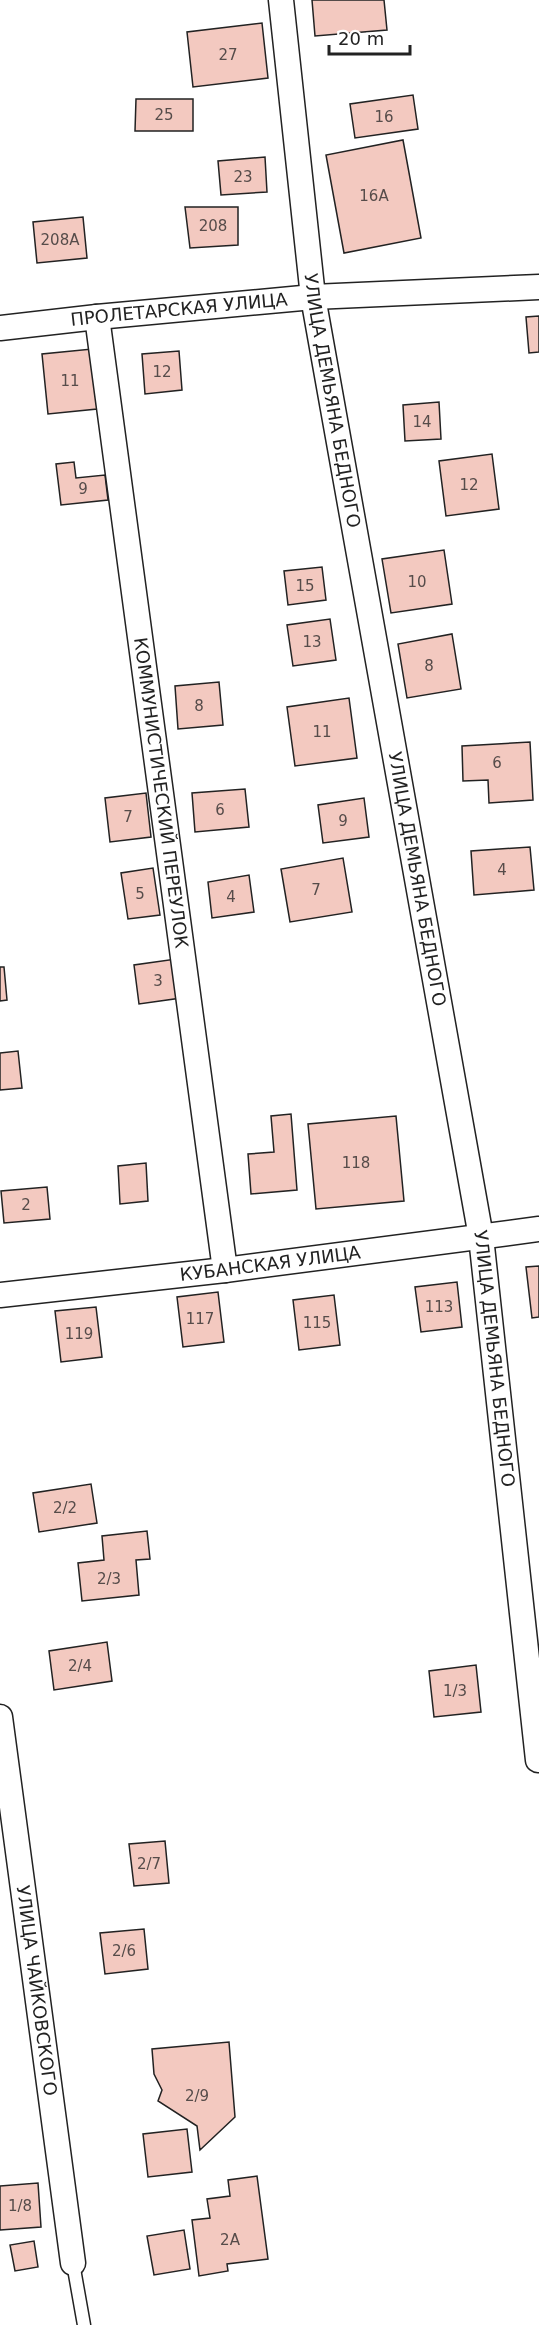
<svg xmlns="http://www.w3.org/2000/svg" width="539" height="2325" font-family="'DejaVu Sans',sans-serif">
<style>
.building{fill:#f3c9c0;stroke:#222;stroke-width:1.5}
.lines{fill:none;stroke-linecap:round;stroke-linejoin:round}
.service-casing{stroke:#222;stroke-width:15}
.minor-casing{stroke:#222;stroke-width:27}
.service{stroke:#fff;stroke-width:12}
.minor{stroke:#fff;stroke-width:24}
.labels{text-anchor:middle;stroke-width:4.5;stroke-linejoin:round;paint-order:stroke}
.number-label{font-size:15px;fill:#564c4a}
.street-label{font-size:18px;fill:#222;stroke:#fff}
</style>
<rect width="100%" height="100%" fill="#fff"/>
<path class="building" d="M312,0H384L387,30L315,36Z
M262,23L268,78L193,87L187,32Z
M413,95L418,129L355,138L350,104Z
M136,99H193V131H135Z
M403,140L421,238L344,253L326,155Z
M265,157L267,192L221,195L218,161Z
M185,207H238V245L190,248Z
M83,217L87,258L37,263L33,222Z
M539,316V352L529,353L526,317Z
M92,349L97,409L48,414L42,354Z
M179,351L182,390L145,394L142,354Z
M439,402L441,439L405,441L403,405Z
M492,454L499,509L446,516L439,461Z
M74,462L76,478L105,475L108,500L61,505L56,464Z
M444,550L452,604L391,613L382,559Z
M322,567L326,600L288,605L284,571Z
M330,619L336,660L293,666L287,625Z
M452,634L461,689L407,698L398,644Z
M219,682L223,725L178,729L175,686Z
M349,698L357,758L295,766L287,707Z
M530,742L533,800L489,803L488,780L463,781L462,746Z
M245,789L249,827L195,832L192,793Z
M146,793L151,837L110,842L105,798Z
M364,798L369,837L323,843L318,805Z
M530,847L534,890L474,895L471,851Z
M343,858L352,912L290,922L281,869Z
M153,868L160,915L128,919L121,873Z
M249,875L254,912L212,918L208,882Z
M176,959L181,998L139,1004L134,965Z
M0,967H4L7,1000L0,1001Z
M18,1051L22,1088L0,1090V1053Z
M291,1114L297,1190L251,1194L248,1154L274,1152L271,1116Z
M396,1116L404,1201L316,1209L308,1124Z
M146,1163L148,1201L120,1204L118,1166Z
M47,1187L50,1219L4,1223L1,1191Z
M539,1266V1317L532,1318L526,1267Z
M457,1282L462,1327L421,1332L415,1287Z
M218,1292L224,1342L183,1347L177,1297Z
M334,1295L340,1345L299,1350L293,1300Z
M96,1307L102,1357L61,1362L55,1311Z
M91,1484L97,1523L39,1532L33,1493Z
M147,1531L150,1559L136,1560L139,1595L82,1601L78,1563L104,1560L102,1536Z
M107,1642L112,1681L54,1690L49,1651Z
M476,1665L481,1712L434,1717L429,1671Z
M165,1841L169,1883L134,1886L129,1844Z
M144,1929L148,1969L105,1974L100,1933Z
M229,2042L235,2117L200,2150L197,2126L158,2101L162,2090L154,2074L152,2049Z
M187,2129L192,2172L148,2177L143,2134Z
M257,2176L268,2259L227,2264L228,2271L199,2276L192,2220L210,2218L207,2199L230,2196L228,2180Z
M38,2183L41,2227L0,2230V2186Z
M184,2230L190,2269L154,2275L147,2236Z
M34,2241L38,2267L15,2271L10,2245Z"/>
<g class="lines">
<defs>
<path id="service" d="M73,2263L84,2325"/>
<g id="minor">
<path id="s1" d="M281,0L313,297L481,1237L538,1760"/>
<path id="s2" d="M97,317L225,1270"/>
<path id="s3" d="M0,328L97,317L313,297L539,287"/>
<path id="s4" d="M0,1295L225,1270L539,1229"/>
<path id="s5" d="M0,1717L73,2263"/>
</g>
</defs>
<use href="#service" class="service-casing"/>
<use href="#minor" class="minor-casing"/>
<use href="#service" class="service"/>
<use href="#minor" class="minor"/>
</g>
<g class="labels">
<g class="number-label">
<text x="228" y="60">27</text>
<text x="164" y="120">25</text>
<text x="384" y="122">16</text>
<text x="243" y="182">23</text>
<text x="374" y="201">16А</text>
<text x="213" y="231">208</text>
<text x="60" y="245">208А</text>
<text x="162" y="377">12</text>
<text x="70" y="386">11</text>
<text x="422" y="427">14</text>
<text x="469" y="490">12</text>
<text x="83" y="494">9</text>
<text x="417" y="587">10</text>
<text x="305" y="591">15</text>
<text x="312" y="647">13</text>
<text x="429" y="671">8</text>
<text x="199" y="711">8</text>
<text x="322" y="737">11</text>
<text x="497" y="768">6</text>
<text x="220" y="815">6</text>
<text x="128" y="822">7</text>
<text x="343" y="826">9</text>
<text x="502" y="875">4</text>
<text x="316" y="895">7</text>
<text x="140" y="899">5</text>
<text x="231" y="902">4</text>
<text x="158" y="986">3</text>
<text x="356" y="1168">118</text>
<text x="26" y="1210">2</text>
<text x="439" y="1312">113</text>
<text x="200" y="1324">117</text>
<text x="317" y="1328">115</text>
<text x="79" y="1339">119</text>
<text x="65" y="1513">2/2</text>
<text x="109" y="1584">2/3</text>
<text x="80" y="1671">2/4</text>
<text x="455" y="1696">1/3</text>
<text x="149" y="1869">2/7</text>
<text x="124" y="1956">2/6</text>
<text x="197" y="2101">2/9</text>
<text x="20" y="2211">1/8</text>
<text x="230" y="2245">2А</text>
</g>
<g class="street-label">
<text dy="6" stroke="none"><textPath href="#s3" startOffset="180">ПРОЛЕТАРСКАЯ УЛИЦА</textPath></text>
<text dy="6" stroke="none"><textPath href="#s1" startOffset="404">УЛИЦА ДЕМЬЯНА БЕДНОГО</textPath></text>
<text dy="6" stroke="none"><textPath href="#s2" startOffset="480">КОММУНИСТИЧЕСКИЙ ПЕРЕУЛОК</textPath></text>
<text dy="6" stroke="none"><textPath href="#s1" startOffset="890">УЛИЦА ДЕМЬЯНА БЕДНОГО</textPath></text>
<text dy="6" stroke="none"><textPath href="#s4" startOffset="272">КУБАНСКАЯ УЛИЦА</textPath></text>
<text dy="6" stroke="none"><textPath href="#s1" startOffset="1376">УЛИЦА ДЕМЬЯНА БЕДНОГО</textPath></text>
<text dy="6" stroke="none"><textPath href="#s5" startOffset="276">УЛИЦА ЧАЙКОВСКОГО</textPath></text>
</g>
</g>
<path d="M329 45v9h81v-9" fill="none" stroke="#222222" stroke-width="3"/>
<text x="338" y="45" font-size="18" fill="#222222" stroke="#ffffff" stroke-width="4.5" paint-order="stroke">20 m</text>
</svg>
